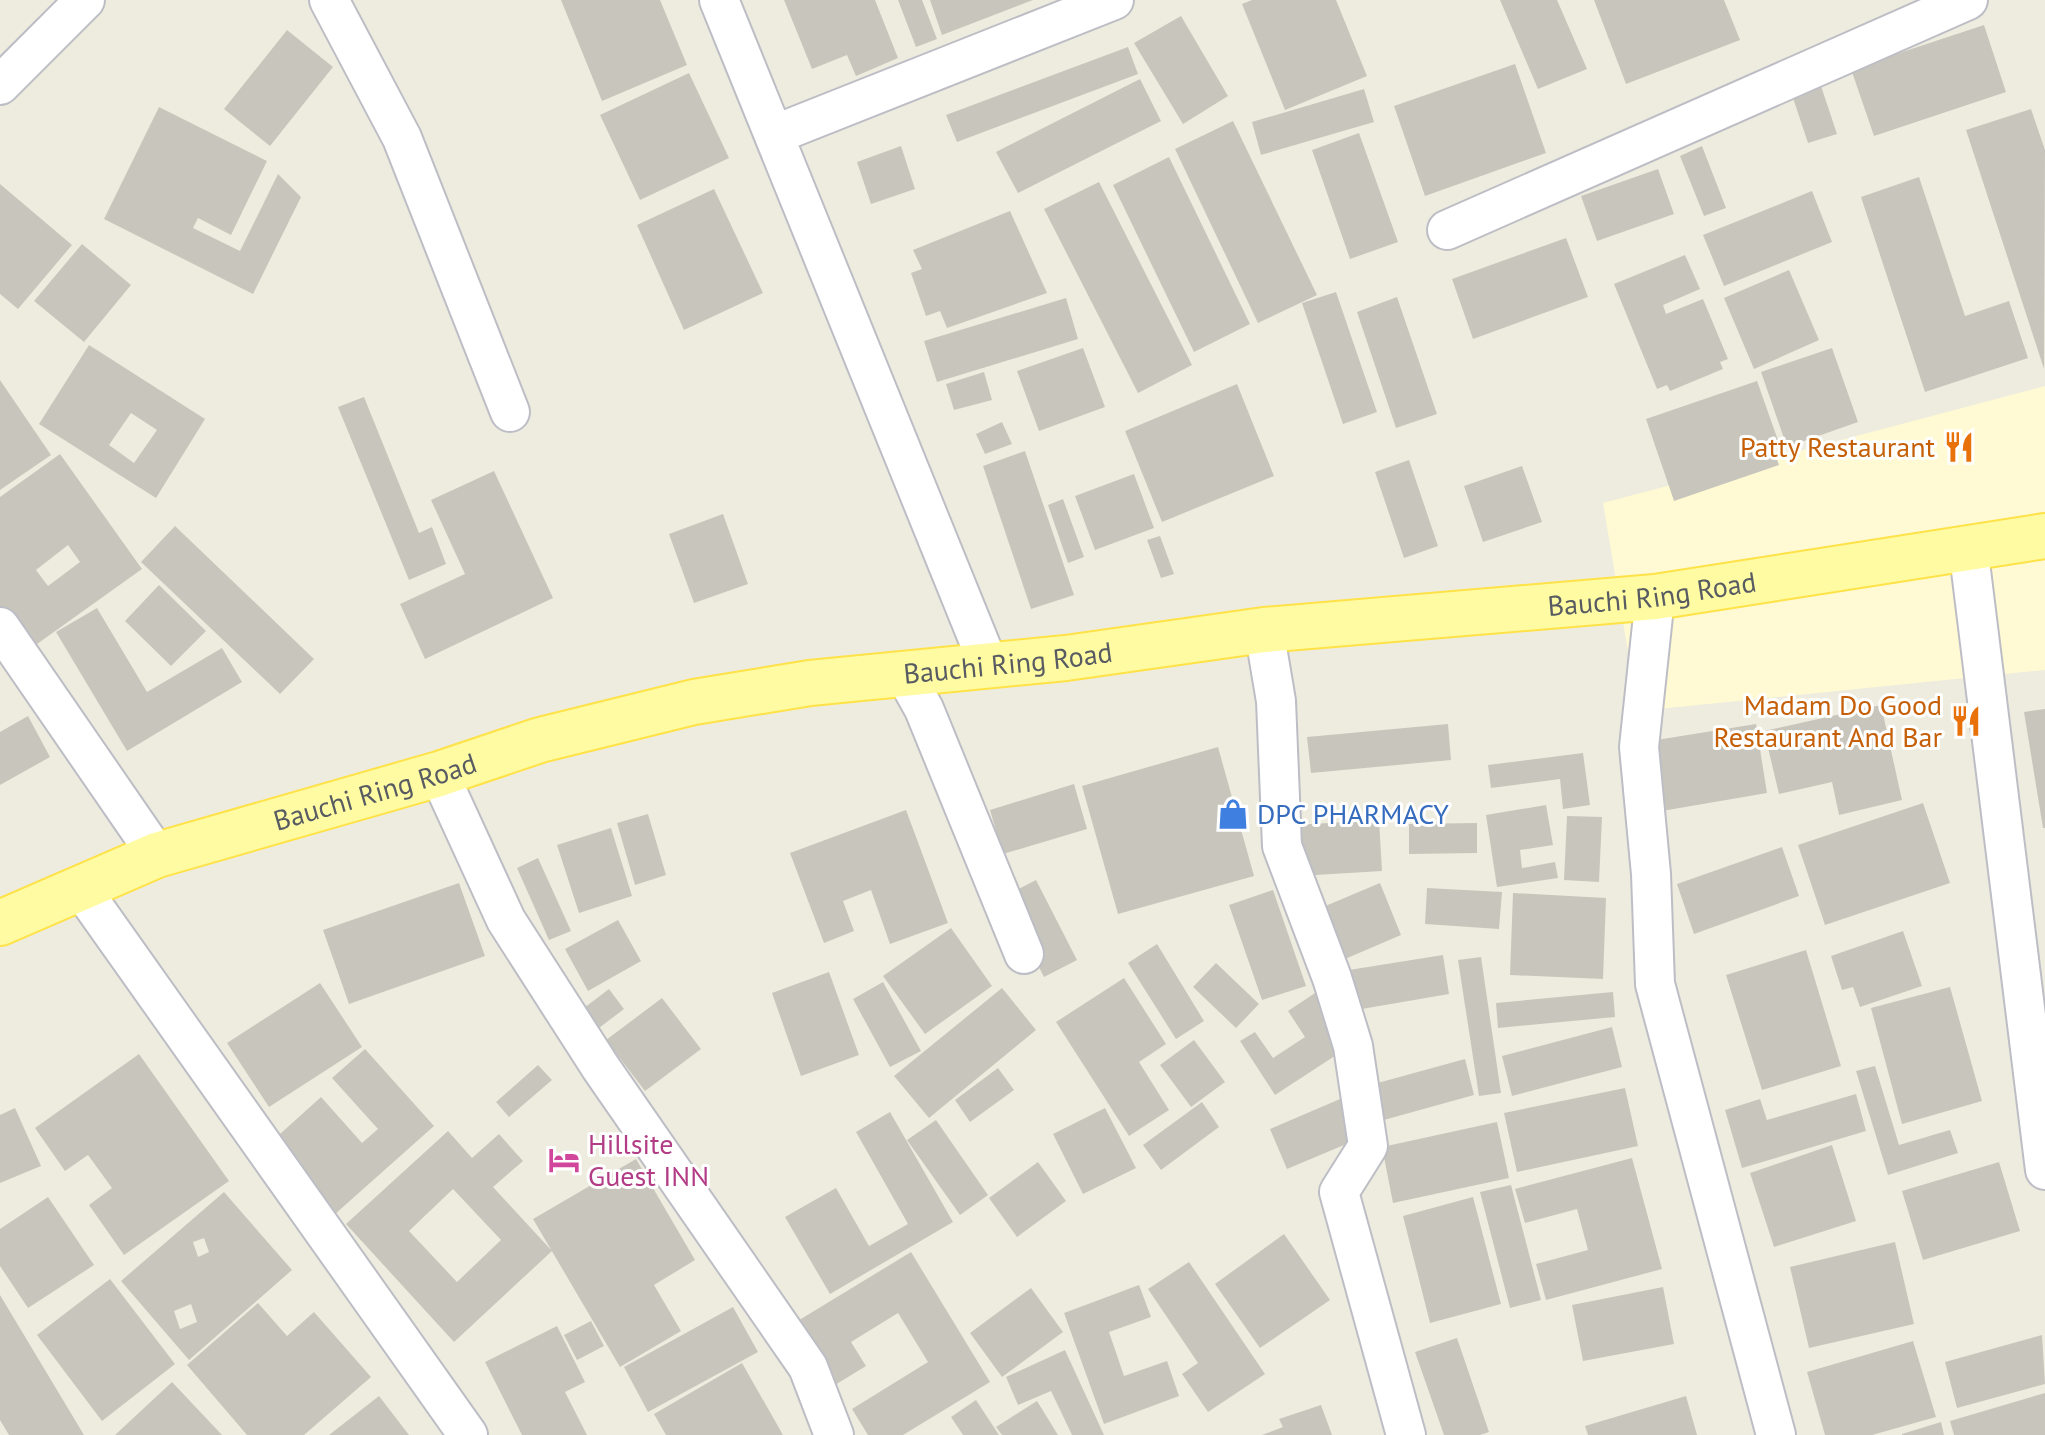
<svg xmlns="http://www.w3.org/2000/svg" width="2045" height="1435" font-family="'PT Sans',sans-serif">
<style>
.commercial{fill:#fffad3}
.building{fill:#c8c6bc;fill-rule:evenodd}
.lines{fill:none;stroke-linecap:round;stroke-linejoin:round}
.minor-casing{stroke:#bdbec5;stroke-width:42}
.primary-casing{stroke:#ffe247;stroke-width:48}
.minor{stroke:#fff;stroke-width:38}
.primary{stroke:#fffba3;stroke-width:44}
.labels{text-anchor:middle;stroke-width:6;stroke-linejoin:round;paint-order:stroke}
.food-label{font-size:28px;fill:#c56008;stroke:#fff;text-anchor:end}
.street-label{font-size:28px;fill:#585c62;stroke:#fff}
.shop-label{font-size:28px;fill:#366cbe;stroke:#fff;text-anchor:start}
.hotel-label{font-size:28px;fill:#b23c85;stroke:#fff;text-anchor:start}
</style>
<rect width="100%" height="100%" fill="#eeecdf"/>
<path class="commercial" d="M2045,386V670L1638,711L1603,503Z"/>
<path class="building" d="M561,0H660L687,65L602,101Z
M784,0H875L898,58L856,76L847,55L812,69Z
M898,0H922L937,39L916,47Z
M930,0H1033L942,35Z
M1252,0H1336L1367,76L1285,110L1242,4Z
M1500,0H1557L1587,69L1538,89Z
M1594,0H1724L1740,40L1626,84Z
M1181,16L1228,96L1183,124L1134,43Z
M1984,25L2006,92L1874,136L1851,69Z
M287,30L333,67L270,146L224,109Z
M1128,47L1138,74L957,142L946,115Z
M1515,64L1546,153L1425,196L1394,106Z
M689,73L729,158L640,200L600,115Z
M1140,79L1161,121L1018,193L996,152Z
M1821,86L1837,134L1808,143L1792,95Z
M1364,89L1374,122L1261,155L1252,122Z
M159,107L267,161L231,235L198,218L193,228L240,251L278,174L301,197L253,294L104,219Z
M2031,109L2045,150L2044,369L1966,130Z
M1233,121L1317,295L1258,323L1175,149Z
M1359,133L1398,242L1350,259L1312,150Z
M901,146L915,189L871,204L857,162Z
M1702,146L1726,208L1704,216L1680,156Z
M1169,157L1250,324L1194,352L1113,185Z
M1658,169L1674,214L1597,241L1581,196Z
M1919,177L1965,316L2009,301L2028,358L1925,392L1861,197Z
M1099,182L1192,365L1138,393L1044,209Z
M0,184L72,245L18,309L0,294Z
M714,189L763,293L684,330L637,225Z
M1812,191L1832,242L1724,286L1703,235Z
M1010,211L1047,293L947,328L940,311L926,316L911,273L922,269L913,250Z
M1566,238L1588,297L1473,339L1452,279Z
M82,244L131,285L84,342L34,301Z
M1685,255L1700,289L1663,305L1666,314L1703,299L1728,359L1720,362L1723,369L1670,391L1667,385L1657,389L1614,284Z
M1789,270L1819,340L1754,369L1724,298Z
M1336,292L1377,412L1343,424L1302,303Z
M1397,297L1437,414L1396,428L1357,312Z
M1066,298L1078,339L937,382L924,341Z
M89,345L205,419L156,498L39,424ZM131,413L157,430L134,463L109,445Z
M1083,348L1105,407L1039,431L1017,371Z
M1832,348L1858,422L1787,447L1761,372Z
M984,372L992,400L954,410L946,384Z
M0,380L51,455L0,490Z
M1757,381L1780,446L1773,448L1779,465L1674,501L1646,419Z
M1237,384L1274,476L1162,522L1125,431Z
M364,397L419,533L432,527L446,564L409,580L338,407Z
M1002,422L1012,444L985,454L976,434Z
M1025,451L1074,595L1031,609L983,466Z
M60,454L142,569L30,649L0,607V497ZM68,545L80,562L48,586L36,570Z
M1409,460L1438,546L1404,558L1375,472Z
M1522,466L1542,522L1483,542L1464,486Z
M494,471L553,598L425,659L400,604L465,574L431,500Z
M1134,474L1154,528L1095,550L1075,496Z
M1063,499L1084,557L1068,563L1048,505Z
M723,514L748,584L694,603L669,534Z
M175,526L314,659L280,694L141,562Z
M1160,536L1174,574L1161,578L1147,540Z
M159,585L206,631L171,666L125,621Z
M97,608L147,692L222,648L242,682L127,751L56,632Z
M1881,705L1902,800L1839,815L1832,782L1779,794L1764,731Z
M2045,709V828H2043L2024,712Z
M28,716L50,757L0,785V732Z
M1448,724L1451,760L1311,773L1307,737Z
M1756,724L1767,793L1656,812L1644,742Z
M1218,747L1254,876L1118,914L1082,786Z
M1583,753L1590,805L1563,809L1560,779L1491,788L1488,765Z
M1074,784L1087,829L1003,854L990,810Z
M1923,803L1950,883L1825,925L1798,845Z
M1546,805L1553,845L1520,850L1522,868L1555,862L1558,878L1497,887L1486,815Z
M906,810L948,923L890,944L871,890L843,901L854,931L824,943L790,853Z
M648,814L666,875L635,885L617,823Z
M1567,816L1602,817L1599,882L1564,880Z
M1379,820L1382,871L1299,876L1295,825Z
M1477,823V853L1409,854V824Z
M611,828L632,896L579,913L557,845Z
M1782,847L1799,896L1694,934L1677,884Z
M538,858L571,931L549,940L517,868Z
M1036,880L1077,960L1044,977L1003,897Z
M459,883L485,956L349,1004L323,930Z
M1380,883L1401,935L1345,959L1323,907Z
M1427,888L1502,892L1499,929L1425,924Z
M1273,890L1306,986L1262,1000L1229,905Z
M1513,893L1606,898L1603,979L1510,975Z
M618,920L641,961L588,991L565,949Z
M951,928L992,986L925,1034L883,976Z
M1903,931L1922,986L1860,1007L1853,987L1842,990L1831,956Z
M1157,944L1204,1021L1176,1039L1128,963Z
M1806,950L1841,1066L1762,1090L1726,975Z
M1443,955L1449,994L1356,1010L1349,970Z
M1481,957L1501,1093L1479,1096L1458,960Z
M1216,963L1259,1004L1236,1028L1193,987Z
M829,972L859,1055L801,1076L772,993Z
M1124,978L1166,1044L1139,1062L1169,1110L1129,1136L1056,1022Z
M883,982L921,1051L890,1067L853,999Z
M320,983L362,1047L269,1107L227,1043Z
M1950,987L1982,1101L1902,1124L1871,1008Z
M1002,988L1036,1030L929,1118L894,1076Z
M609,989L624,1009L595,1031L580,1011Z
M1613,992L1615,1017L1498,1028L1496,1003Z
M1315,993L1350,1046L1275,1095L1240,1041L1255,1032L1273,1058L1305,1037L1288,1011Z
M662,998L701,1049L645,1091L606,1040Z
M1612,1027L1622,1067L1512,1096L1502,1056Z
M1194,1040L1225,1082L1191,1107L1160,1065Z
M365,1049L434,1126L334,1215L270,1143L321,1097L362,1143L378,1129L332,1078Z
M139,1054L229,1181L124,1255L89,1205L112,1188L88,1155L65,1171L35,1128Z
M1465,1059L1474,1095L1373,1123L1363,1087Z
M538,1065L552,1080L509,1117L496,1102Z
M1875,1066L1899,1145L1950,1130L1958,1153L1888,1175L1856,1071Z
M998,1068L1014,1090L970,1122L955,1100Z
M1625,1088L1638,1146L1517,1172L1504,1113Z
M1856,1094L1866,1131L1742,1168L1725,1110L1760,1099L1767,1120Z
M1347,1096L1363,1137L1287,1169L1270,1129Z
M1202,1102L1219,1127L1161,1170L1143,1145Z
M15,1108L41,1166L0,1183V1115Z
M1105,1108L1136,1168L1083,1194L1053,1134Z
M890,1112L953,1222L830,1294L785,1217L836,1188L869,1246L908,1224L856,1132Z
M936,1120L988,1195L960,1215L907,1140Z
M1497,1122L1509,1178L1393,1203L1382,1147Z
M448,1131L472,1158L499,1134L523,1161L493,1187L552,1251L454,1342L346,1224ZM453,1189L501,1240L457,1282L409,1231Z
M1832,1145L1856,1221L1774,1247L1750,1173Z
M1632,1158L1662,1269L1546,1300L1536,1264L1588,1250L1577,1209L1525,1223L1515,1189Z
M636,1159L695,1260L654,1285L681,1331L620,1367L533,1219Z
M1038,1162L1066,1201L1017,1237L989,1198Z
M1999,1162L2020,1231L1923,1260L1902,1191Z
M1511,1185L1541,1300L1510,1308L1480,1192Z
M224,1192L292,1270L189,1360L121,1281ZM204,1238L209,1252L198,1257L193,1242ZM191,1304L197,1322L180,1329L174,1311Z
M48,1197L94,1265L28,1308L0,1266V1229Z
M1473,1197L1501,1304L1430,1323L1403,1216Z
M1284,1234L1330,1300L1260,1348L1215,1284Z
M1895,1242L1914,1324L1809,1348L1790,1267Z
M911,1252L990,1382L903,1435H868L852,1409L928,1362L898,1313L851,1342L866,1366L835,1385L796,1322Z
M1189,1262L1265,1374L1208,1412L1182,1374L1198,1363L1148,1289Z
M110,1279L175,1364L102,1421L37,1335Z
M1139,1285L1151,1317L1109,1332L1124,1376L1167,1361L1179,1396L1104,1424L1064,1313Z
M1663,1287L1674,1344L1583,1361L1572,1305Z
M1031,1288L1063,1332L1002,1377L970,1333Z
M0,1295L84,1435H9L0,1420Z
M258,1303L287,1336L314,1312L371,1377L304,1435H247L187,1365Z
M733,1307L758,1352L648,1412L624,1367Z
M591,1321L604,1346L577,1360L564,1335Z
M557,1326L585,1382L565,1392L587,1435H522L485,1362Z
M2042,1335L2045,1384L1957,1408L1945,1362Z
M1457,1338L1489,1432L1480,1435H1444L1415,1352Z
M1913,1341L1936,1417L1872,1435H1825L1807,1372Z
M1065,1350L1104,1435H1072L1051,1391L1018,1405L1006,1377Z
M742,1363L783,1435H666L654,1414Z
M172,1382L222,1435H115Z
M2045,1393V1435H1954L1950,1421Z
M379,1396L409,1435H329Z
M1686,1396L1697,1435H1588L1585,1426Z
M976,1400L999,1435H963L951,1417Z
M1037,1401L1058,1435H1002L996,1427Z
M1321,1405L1332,1435H1262L1283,1427L1279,1419Z
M1941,1422L1944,1435H1902V1434Z"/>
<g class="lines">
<defs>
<path id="minor" d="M329,0L402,138L510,412
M719,0L989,666
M0,85L85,0
M776,134L1114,0
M1447,230L1968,0
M1968,546L2045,1170
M1655,597L1639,747L1651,874L1655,984L1776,1435
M0,627L157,855
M1264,630L1276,701L1282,846L1332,978L1353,1046L1368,1146L1339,1192L1406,1435
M905,675L924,709L1024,954
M439,774L506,920L601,1068L808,1367L834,1435
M82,890L468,1435"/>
<g id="primary">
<path id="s1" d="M0,923L157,855L439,774L540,740L694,702L810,683L1066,658L1264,630L1655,597L2045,536"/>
</g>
</defs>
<use href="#minor" class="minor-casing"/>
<use href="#primary" class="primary-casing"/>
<use href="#minor" class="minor"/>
<use href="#primary" class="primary"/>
</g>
<defs>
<symbol id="restaurant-bare" viewBox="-9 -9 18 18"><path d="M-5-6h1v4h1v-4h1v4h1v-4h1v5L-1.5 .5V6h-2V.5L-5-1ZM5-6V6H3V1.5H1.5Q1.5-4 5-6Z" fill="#e8710a" stroke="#fff" stroke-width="2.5" paint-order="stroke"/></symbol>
<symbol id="shop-bare" viewBox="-9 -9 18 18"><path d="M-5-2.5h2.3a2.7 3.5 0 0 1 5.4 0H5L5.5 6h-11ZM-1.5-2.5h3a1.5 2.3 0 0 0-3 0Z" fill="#3f7fe0" stroke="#fff" stroke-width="2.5" paint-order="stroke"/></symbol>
<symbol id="hotel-bare" viewBox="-9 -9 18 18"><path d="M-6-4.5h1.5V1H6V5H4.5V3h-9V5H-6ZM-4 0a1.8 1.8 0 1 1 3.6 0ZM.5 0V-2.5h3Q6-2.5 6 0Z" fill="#d1479c" stroke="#fff" stroke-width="2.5" paint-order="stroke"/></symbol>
</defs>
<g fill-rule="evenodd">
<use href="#restaurant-bare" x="1937" y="425" width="44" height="44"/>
<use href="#restaurant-bare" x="1944" y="699" width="44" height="44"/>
<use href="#shop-bare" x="1211" y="792" width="44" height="44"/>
<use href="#hotel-bare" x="542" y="1138" width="44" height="44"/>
</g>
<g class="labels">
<g class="food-label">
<text x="1935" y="457">Patty Restaurant</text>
<text x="1942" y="715">Madam Do Good<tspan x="1942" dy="32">Restaurant And Bar</tspan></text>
</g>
<g class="street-label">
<text dy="10" stroke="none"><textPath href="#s1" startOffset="1694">Bauchi Ring Road</textPath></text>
<text dy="10" stroke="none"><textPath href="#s1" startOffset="1046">Bauchi Ring Road</textPath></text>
<text dy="10" stroke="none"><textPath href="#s1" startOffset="398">Bauchi Ring Road</textPath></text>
</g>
<g class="shop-label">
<text x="1257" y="824">DPC PHARMACY</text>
</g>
<g class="hotel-label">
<text x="588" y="1154">Hillsite<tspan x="588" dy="32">Guest INN</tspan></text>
</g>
</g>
</svg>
